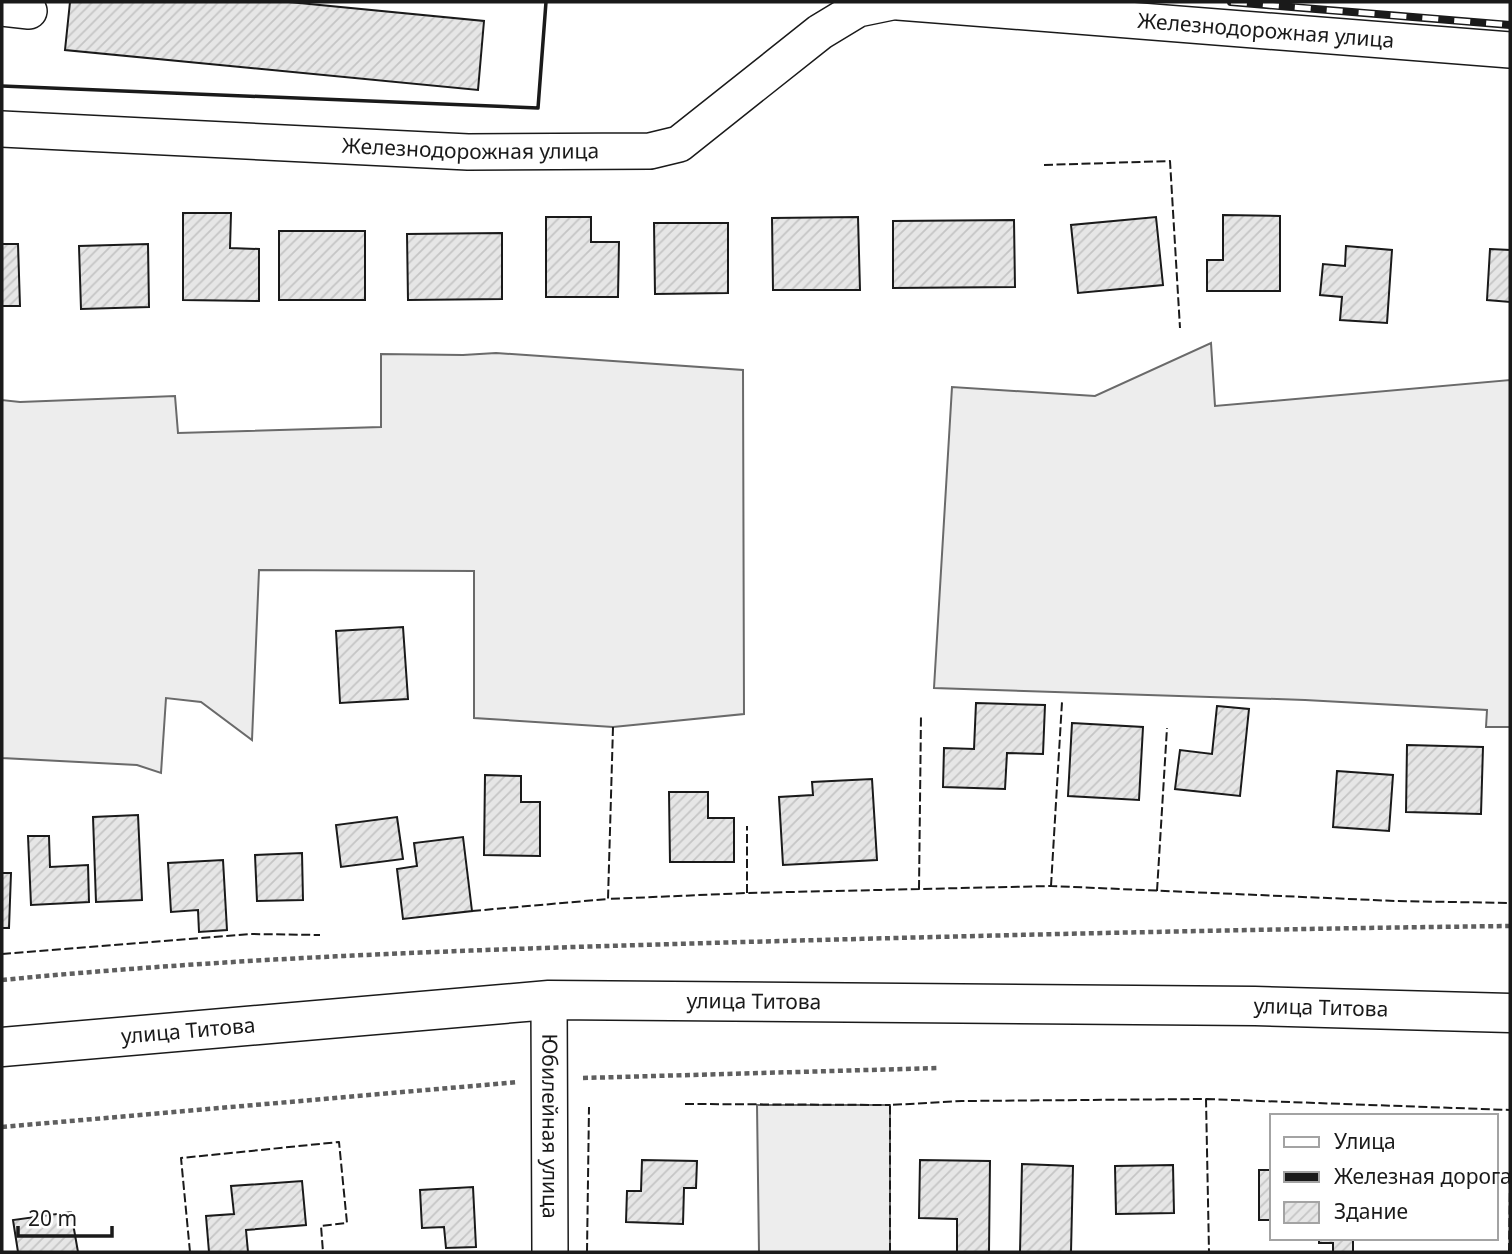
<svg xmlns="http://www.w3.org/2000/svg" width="1512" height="1254" font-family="'Noto Sans',sans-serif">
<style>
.built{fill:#ededed;stroke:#6a6a6a;stroke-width:2}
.building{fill:url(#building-hatch);stroke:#1a1a1a;stroke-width:2}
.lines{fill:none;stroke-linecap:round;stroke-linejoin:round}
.minor-casing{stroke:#1a1a1a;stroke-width:38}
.major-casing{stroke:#1a1a1a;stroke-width:41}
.path{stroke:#5f5f5f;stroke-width:4.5;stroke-dasharray:5 3.5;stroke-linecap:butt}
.minor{stroke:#fff;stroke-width:35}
.major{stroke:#fff;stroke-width:38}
.rail-casing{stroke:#1a1a1a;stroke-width:8}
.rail{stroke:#fff;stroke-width:5;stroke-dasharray:16;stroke-linecap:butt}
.fence{stroke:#1a1a1a;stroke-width:2;stroke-dasharray:9 3.5;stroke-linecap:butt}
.wall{stroke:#1a1a1a;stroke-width:3.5}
.labels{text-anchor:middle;stroke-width:5;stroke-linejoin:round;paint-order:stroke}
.street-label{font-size:21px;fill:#1a1a1a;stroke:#fff}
</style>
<defs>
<pattern id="building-hatch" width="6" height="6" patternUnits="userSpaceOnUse" patternTransform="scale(1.75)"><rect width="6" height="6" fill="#e6e6e6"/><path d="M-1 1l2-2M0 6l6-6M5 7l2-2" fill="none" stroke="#c5c5c5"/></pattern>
</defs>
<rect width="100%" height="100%" fill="#fff"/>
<path class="built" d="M1211,343L1215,406L1510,380V727H1486L1487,710L1305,700L934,688L952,387L1095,396Z
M496,353L743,370L744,714L613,727L474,718V571L259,570L252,740L201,702L166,698L161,773L137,765L2,758V400L20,402L175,396L178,433L381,427V354L463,355Z
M757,1105H890V1252H759Z"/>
<path class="building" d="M70,2H289L484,21L478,90L65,50Z
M183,213H231L230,248L259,249V301L183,300Z
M1223,215L1280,216V291H1207V260H1223Z
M546,217H591V242H619L618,297H546Z
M858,217L860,290H773L772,218Z
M1156,217L1163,285L1078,293L1071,225Z
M1014,220L1015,287L893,288V221Z
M654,223H728V293L655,294Z
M279,231H365V300H279Z
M502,233V299L408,300L407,234Z
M2,244H18L20,306H2Z
M148,244L149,307L81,309L79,246Z
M1346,246L1392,250L1387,323L1340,320L1342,297L1320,295L1323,264L1345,266Z
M1490,249L1510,250V302L1487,300Z
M403,627L408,699L340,703L336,631Z
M976,703L1045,705L1043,754L1007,753L1005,789L943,787L944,748L974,749Z
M1217,706L1249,709L1240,796L1175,789L1180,750L1212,754Z
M1072,723L1143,727L1139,800L1068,796Z
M1407,745L1483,747L1481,814L1406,812Z
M1337,771L1393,775L1389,831L1333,827Z
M485,775L521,776V802H540V856L484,855Z
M872,779L877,860L783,865L779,797L813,795L812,782Z
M669,792H708V818H734V862H670Z
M138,815L142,900L96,902L93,817Z
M397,817L403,859L341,867L336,825Z
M28,836H49L50,867L88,865L89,902L31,905Z
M463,837L472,911L403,919L397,869L417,866L414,843Z
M302,853L303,900L257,901L255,855Z
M223,860L227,930L199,932L198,910L171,912L168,863Z
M2,873H11L9,928H2Z
M642,1160L697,1161L696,1188H684L683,1224L626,1222L627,1191H641Z
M920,1160L990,1161L989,1252H957V1219L919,1218Z
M1022,1164L1073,1166L1071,1252H1020Z
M1173,1165L1174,1213L1116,1214L1115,1166Z
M1259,1170H1272V1220H1259Z
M302,1181L306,1225L246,1230L248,1252H209L206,1216L234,1214L231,1186Z
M473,1187L476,1247L446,1248L444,1227L422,1228L420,1190Z
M71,1212L78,1252H18L13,1220Z
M1319,1238H1353V1252H1333V1243H1319Z"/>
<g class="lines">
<defs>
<g id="minor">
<path id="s1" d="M898,2L1510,50"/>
<path d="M2,8L29,11"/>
<path id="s2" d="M2,129L468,152L650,151L679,144L820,32L858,9L892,2"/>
<path id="s3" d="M549,1000L550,1252"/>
</g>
<g id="major">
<path id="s4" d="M2,1047L549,1000L1255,1006L1510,1013"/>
</g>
</defs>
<use href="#minor" class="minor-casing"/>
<use href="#major" class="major-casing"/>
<path class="path" d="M2,980C249,956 496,949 744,942C1000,935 1255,929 1510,926
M583,1078L939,1068
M2,1127L518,1082"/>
<use href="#minor" class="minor"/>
<use href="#major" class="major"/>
<defs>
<path id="rail" d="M1231,2L1510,25"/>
</defs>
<use href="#rail" class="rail-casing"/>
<use href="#rail" class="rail"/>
<path class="fence" d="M1044,165L1170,161L1180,328
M613,727L608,899L747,893L1051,886L1396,901L1510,903
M1051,886L1062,702
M919,889L921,715
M1157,891L1167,728
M747,893V826
M472,911L608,899
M2,954L251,934L320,935
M1206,1099L1510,1110
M685,1104L890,1105
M190,1252L181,1158L339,1142L347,1223L321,1226L323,1252
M587,1252L589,1107
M890,1252V1105L962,1101L1206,1099L1209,1252
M1509,1252L1510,1182"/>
<path class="wall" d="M2,86L538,108L546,2"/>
</g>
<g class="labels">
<g class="street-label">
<text dy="7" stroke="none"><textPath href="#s1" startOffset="369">Железнодорожная улица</textPath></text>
<text dy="7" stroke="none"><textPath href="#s2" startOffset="469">Железнодорожная улица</textPath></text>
<text dy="7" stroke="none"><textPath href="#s4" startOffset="754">улица Титова</textPath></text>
<text dy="7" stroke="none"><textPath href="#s4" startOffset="1321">улица Титова</textPath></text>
<text dy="7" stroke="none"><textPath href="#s4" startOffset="187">улица Титова</textPath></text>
<text dy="7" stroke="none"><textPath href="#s3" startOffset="126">Юбилейная улица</textPath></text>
</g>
</g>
<rect width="1512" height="1254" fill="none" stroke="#1a1a1a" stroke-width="7"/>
<rect x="1270" y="1114" width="228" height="126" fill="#ffffff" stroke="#a3a3a3" stroke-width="2"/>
<rect x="1284" y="1137" width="35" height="10" fill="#ffffff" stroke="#a3a3a3" stroke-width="2"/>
<text x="1334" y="1149" font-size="21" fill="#1a1a1a">Улица</text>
<rect x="1284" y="1172" width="35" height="10" fill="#1a1a1a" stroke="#a3a3a3" stroke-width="2"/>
<text x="1334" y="1184" font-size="21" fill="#1a1a1a">Железная дорога</text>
<rect x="1284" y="1202" width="35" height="21" fill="url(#building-hatch)" stroke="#a3a3a3" stroke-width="2"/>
<text x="1334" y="1219" font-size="21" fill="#1a1a1a">Здание</text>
<path d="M18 1226v10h94v-10" fill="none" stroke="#1a1a1a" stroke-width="3.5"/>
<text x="28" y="1226" font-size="21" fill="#1a1a1a" stroke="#ffffff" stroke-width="5" paint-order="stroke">20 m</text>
</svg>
